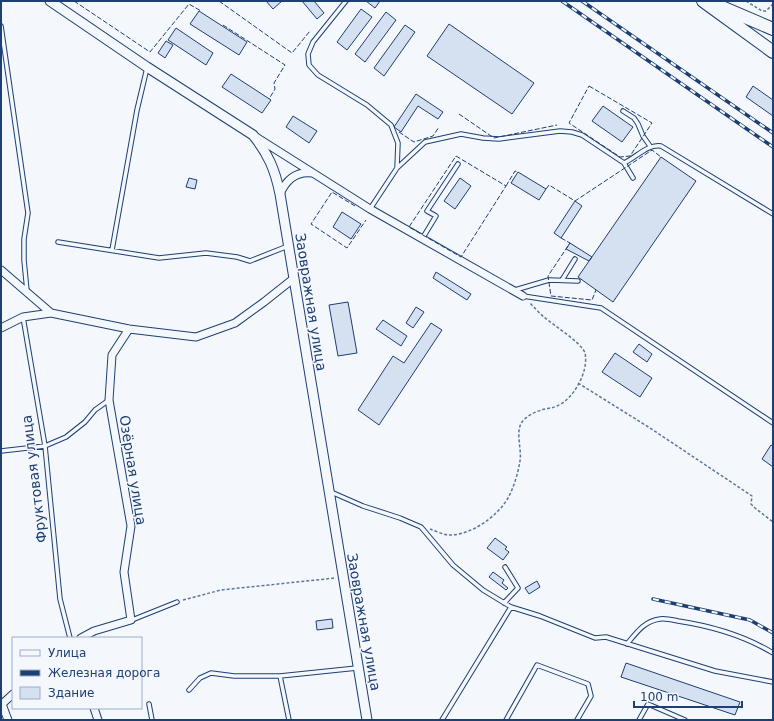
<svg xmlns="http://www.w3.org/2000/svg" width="774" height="721" font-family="'DejaVu Sans',sans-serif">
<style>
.building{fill:#d5e0f0;stroke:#1d3f73}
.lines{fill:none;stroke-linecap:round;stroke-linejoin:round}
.lane-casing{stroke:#1d3f73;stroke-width:5.5}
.street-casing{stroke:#1d3f73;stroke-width:9}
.secondary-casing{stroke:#1d3f73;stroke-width:11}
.highway-casing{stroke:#1d3f73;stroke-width:14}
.path{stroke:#5e769c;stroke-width:1.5;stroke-dasharray:3 2;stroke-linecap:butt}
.lane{stroke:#f4f7fb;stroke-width:3.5}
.street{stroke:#f4f7fb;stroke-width:7}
.secondary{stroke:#f4f7fb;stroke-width:9}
.highway{stroke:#f4f7fb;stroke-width:12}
.rail-casing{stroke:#1d3f73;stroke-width:3.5}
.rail{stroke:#f4f7fb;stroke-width:2;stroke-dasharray:6;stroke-linecap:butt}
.fence{stroke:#1d3f73;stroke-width:1;stroke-dasharray:5 2;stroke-linecap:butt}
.labels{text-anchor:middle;stroke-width:3;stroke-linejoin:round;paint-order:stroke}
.street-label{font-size:14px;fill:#1d3f73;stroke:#f4f7fb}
</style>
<rect width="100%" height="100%" fill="#f4f7fb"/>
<path class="building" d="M266,1H282L273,9Z
M302,1H314L324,13L317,19Z
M366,1H380L375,8Z
M361,9L372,17L347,50L337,42Z
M199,11L247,42L239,55L190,24Z
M386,12L396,20L365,62L355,54Z
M449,24L534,83L512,114L427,56Z
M405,25L415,32L384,76L374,68Z
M176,28L213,53L206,65L168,40Z
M166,41L173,45L165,58L158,53Z
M231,74L271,100L262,113L222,87Z
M753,86L773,100V116L746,97Z
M416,94L443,112L438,119L418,106L401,132L394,127Z
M603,106L633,127L622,142L592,121Z
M293,116L317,131L309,143L286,127Z
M661,157L696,181L613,302L578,277Z
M518,172L546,189L539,200L511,183Z
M189,178L197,180L195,189L186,187Z
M460,178L471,186L455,209L444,201Z
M575,201L582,206L561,238L554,233Z
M342,212L361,224L351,239L333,227Z
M570,243L592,257L589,261L566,249Z
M436,272L471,294L467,300L433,278Z
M348,302L357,353L338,356L329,305Z
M416,307L424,312L413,328L406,323Z
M383,320L407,336L401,346L376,329Z
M431,323L442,330L379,425L358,410L393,356L404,363Z
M639,344L652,354L647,362L633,352Z
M615,353L652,378L640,397L602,372Z
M771,445L773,446V467L762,459Z
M495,538L507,547L505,549L509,552L503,560L487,548Z
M493,572L504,580L502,583L508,588L506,590L489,577Z
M537,581L540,587L529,594L525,588Z
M332,619L333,628L317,630L316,621Z
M626,663L740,702L735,715L621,677Z"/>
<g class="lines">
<defs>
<path id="lane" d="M346,1L313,42L308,54L309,65L318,75L367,105L391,125L398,143L397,168
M1,26L28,213L24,239V260L27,291
M623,111L634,118L638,124L643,136L650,146
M624,163C637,157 647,144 661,146L773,214
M370,209L397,168L425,142L461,134L483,138L499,139L560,131L572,132L582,135L624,163L633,178
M422,239L436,216L427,211L458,164
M58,242L159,258L206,253L237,257L250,261L288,246
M112,250L137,110L147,68
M562,280L575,259
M515,290L549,280L578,281
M523,296L601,308L773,423
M23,317L45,446L60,599L70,638
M1,451L45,446L66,437L85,422L95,410L109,400
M331,492L363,506L400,518L421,527L453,565L483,590L511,607L540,616L595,638L606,637L715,671L773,682
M504,603L518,588L505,567
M132,620L177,602
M627,644C636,633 644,621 660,619C665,618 673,620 678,621C711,626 745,636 773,653
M280,676L289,720
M189,690L200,678L211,673L234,676H280L357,668
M149,704L152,720
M442,720L511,607
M506,720L537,665L588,684L591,696L577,720
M639,720L648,704L685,720"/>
<path id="street" d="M256,137L370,209L523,296
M280,194C286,180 296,171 312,173
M1,270L51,313
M1,328L23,317L51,313L129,329L196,337L235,323L264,302L293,279
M81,638L94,631L131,620L124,572L131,526L109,400L112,355L129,329
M2,704L8,720
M1,705L13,694
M94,708L98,720"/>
<path id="secondary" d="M50,1L147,67L253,135C268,154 275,169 280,194L367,720"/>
<path id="highway" d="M703,1L773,52
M717,5L773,29"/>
</defs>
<use href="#lane" class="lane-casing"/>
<use href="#street" class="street-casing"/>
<use href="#secondary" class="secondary-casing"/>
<use href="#highway" class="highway-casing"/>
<path class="path" d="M746,1L762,11H766L773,4
M578,383L650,428L752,496L751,504L755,508L773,522
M430,529C435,531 442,534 448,535C470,536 497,517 508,498C514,487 518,473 520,461C522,449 515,432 522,422C527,415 537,411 545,409C549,408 553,408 557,406C574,399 589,371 585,353C582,343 553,325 544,317C539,313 534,307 529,302
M183,600L221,590L335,578"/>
<use href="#lane" class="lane"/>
<use href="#street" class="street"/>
<use href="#secondary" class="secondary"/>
<use href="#highway" class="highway"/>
<defs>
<path id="rail" d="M562,1L773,147
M582,1L773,133
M653,599L750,620L773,633"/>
</defs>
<use href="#rail" class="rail-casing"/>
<use href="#rail" class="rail"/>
<path class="fence" d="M74,1L150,52L189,4L201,11
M219,1L292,53L310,31
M223,25L285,65L274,83L275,89L269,99
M589,86L652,123L630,156L620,157L569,123Z
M459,114L494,138L557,125
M399,132L414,142L433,136L439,127
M456,156L506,186L461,257L409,227Z
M506,186L515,171L518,172
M546,189L549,185L575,201L652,150L661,157
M355,206L332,192L311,224L347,248L366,220
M561,238L570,243L548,276L551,296L592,300L596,290"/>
</g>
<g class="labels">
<g class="street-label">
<text transform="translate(311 302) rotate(81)" y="5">Заовражная улица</text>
<text transform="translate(133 470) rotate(81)" y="5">Озёрная улица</text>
<text transform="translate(34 479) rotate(-97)" y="5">Фруктовая улица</text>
<text transform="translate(364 622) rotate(80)" y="5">Заовражная улица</text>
</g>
</g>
<rect width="774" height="721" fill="none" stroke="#1d3f73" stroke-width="4"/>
<rect x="12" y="637" width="130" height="72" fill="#f4f7fb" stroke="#9eadc5"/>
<rect x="20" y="650" width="20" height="6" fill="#f4f7fb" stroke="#9eadc5"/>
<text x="48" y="657" font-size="12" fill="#1d3f73">Улица</text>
<rect x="20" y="670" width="20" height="6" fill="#1d3f73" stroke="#9eadc5"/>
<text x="48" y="677" font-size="12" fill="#1d3f73">Железная дорога</text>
<rect x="20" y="687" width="20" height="12" fill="#d5e0f0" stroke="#9eadc5"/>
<text x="48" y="697" font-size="12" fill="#1d3f73">Здание</text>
<path d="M634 701v6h108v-6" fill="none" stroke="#1d3f73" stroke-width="2"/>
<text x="640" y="701" font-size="12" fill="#1d3f73" stroke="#f4f7fb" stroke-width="3" paint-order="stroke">100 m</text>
</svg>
